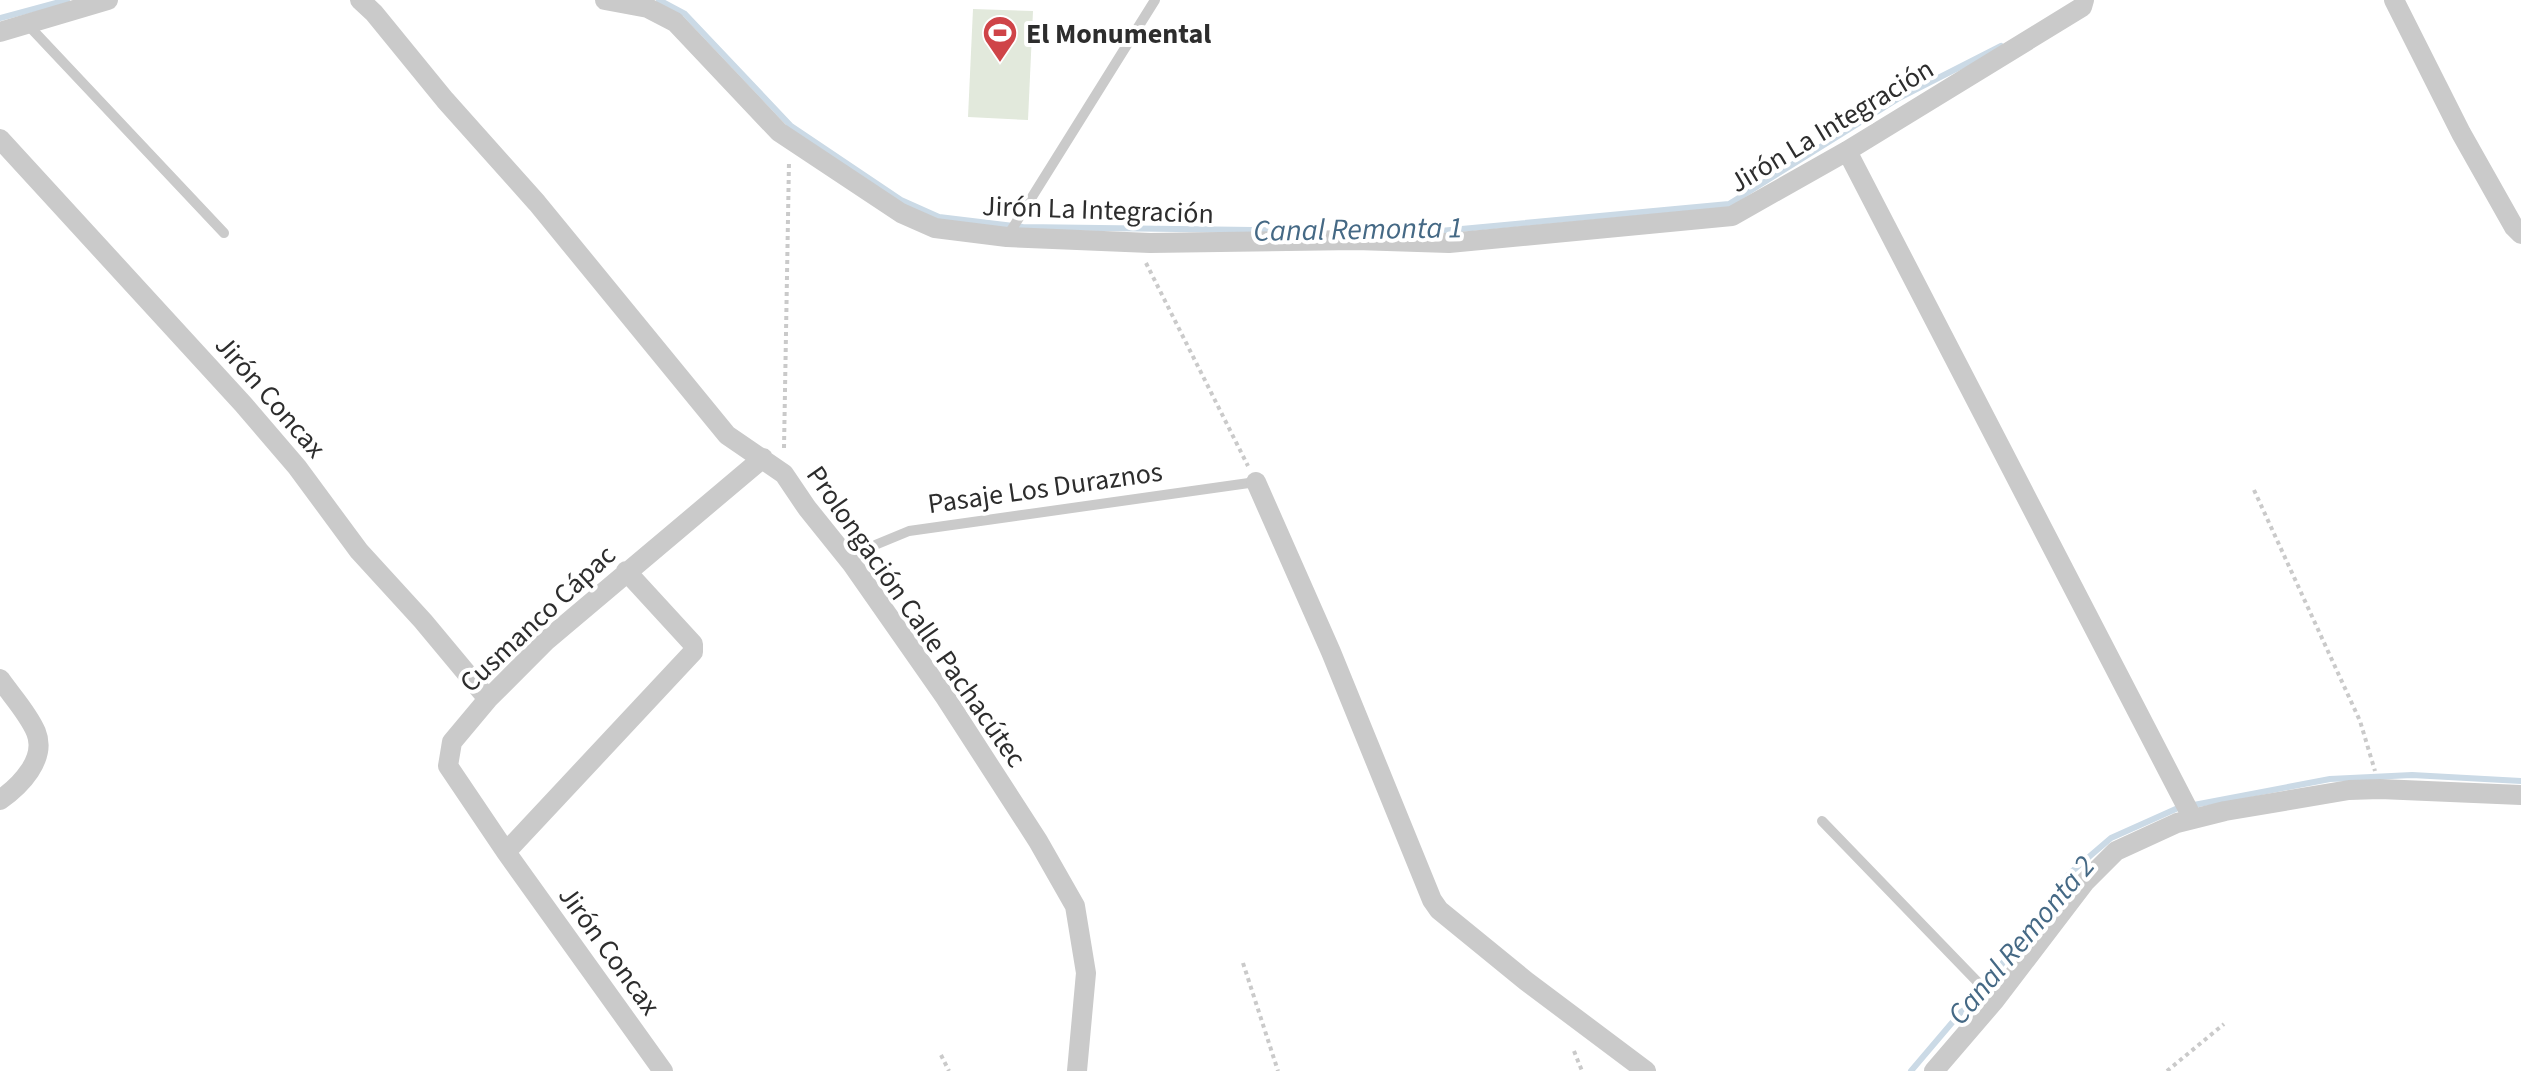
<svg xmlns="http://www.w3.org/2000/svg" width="2521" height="1071" font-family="'Source Sans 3',sans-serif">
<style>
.green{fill:#e2e9dc}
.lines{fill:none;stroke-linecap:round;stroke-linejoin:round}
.stream{stroke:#cbdae6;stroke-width:6}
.path{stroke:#cacaca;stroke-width:4;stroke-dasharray:4 4;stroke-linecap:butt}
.lane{stroke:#cacaca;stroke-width:10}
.street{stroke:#cacaca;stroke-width:20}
.labels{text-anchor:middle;stroke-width:8;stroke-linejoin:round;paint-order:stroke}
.poi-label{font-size:28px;font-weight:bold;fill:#2d2d2d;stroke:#fff;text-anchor:start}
.street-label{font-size:28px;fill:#2d2d2d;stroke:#fff}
.water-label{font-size:30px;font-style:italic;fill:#456985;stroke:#fff}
</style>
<rect width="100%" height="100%" fill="#fff"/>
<path class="green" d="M973,9L1033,11L1028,120L968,117Z"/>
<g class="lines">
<path class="stream" d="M659,0L685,14L791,126L901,200L939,217L1023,227L1321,231
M0,18L67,0
M1400,232H1429L1729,204L1899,98L2001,46
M1911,1071L2029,932L2069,874L2111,838L2178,808L2330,779L2412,775L2521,781"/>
<path class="path" d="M1146,263L1248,466
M784,448L789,161
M2254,490L2360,721L2375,771
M1243,963L1278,1071
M1574,1051L1582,1071
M941,1055L949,1071
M2167,1071L2224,1024"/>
<path class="lane" d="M28,25L224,233
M1007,237L1155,0
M846,557L909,531L1256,482
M1822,821L1995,1000"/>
<path class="street" d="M360,0L374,13L445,100L537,203L727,435L784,474L807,508L852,564L945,697L1038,841L1075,906L1086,973L1077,1071
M605,0L648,8L675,22L779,132L901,213L935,228L1007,237L1150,243L1356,240L1449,243L1732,216L1847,151L2082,7L2084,0
M2394,0L2461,133L2514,227L2521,234
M0,32L108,0
M0,139L243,404L297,467L359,551L423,621L488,699
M1847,151L2193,819
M1256,482L1331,652L1432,900L1439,910L1526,981L1646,1071
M626,571L693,644V652L506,852L663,1071
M0,679C11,695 28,713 36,732C47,759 20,786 0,800
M506,852L448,766L452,742L488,699L547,640L763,458
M1934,1071L1995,1000L2085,882L2116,851L2177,823L2225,811L2349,790L2380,789L2521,795"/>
</g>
<defs>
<symbol id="stadium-pin" viewBox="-11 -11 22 30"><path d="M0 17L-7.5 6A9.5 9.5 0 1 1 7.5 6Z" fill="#cf4448" stroke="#fff"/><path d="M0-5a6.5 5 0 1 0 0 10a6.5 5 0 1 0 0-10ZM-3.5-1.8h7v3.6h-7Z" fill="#fff"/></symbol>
</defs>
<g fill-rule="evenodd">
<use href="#stadium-pin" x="980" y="13" width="40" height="54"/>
</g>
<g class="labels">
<g class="poi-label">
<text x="1026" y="43">El Monumental</text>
</g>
<g class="street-label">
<text transform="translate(1831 125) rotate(-31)" y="10">Jirón La Integración</text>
<text transform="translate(1098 209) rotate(2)" y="10">Jirón La Integración</text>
<text transform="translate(271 396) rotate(49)" y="10">Jirón Concax</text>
<text transform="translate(1045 487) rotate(-8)" y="10">Pasaje Los Duraznos</text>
<text transform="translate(917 616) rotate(55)" y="10">Prolongación Calle Pachacútec</text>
<text transform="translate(537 618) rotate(-43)" y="10">Cusmanco Cápac</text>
<text transform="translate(610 950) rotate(54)" y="10">Jirón Concax</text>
</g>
<g class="water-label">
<text transform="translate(1358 229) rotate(-1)" y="10">Canal Remonta 1</text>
<text transform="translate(2021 940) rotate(-50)" y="10">Canal Remonta 2</text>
</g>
</g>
</svg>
